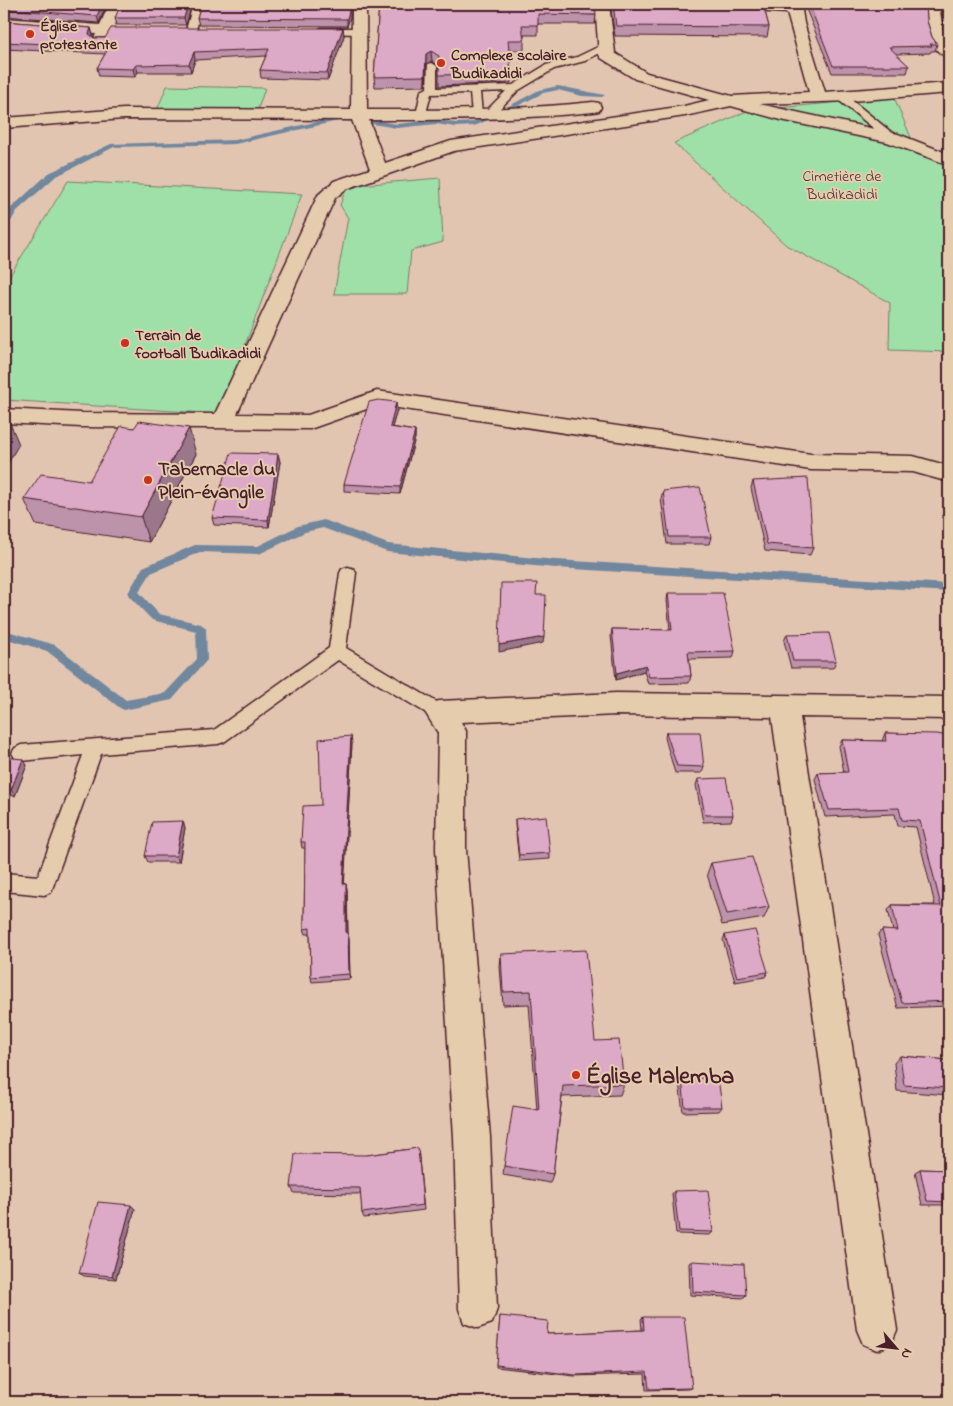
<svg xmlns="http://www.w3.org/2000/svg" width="953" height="1406" font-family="'Indie Flower',sans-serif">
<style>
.green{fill:#9fdfa8;stroke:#747f6a}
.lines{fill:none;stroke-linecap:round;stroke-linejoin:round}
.stream{fill:#70879e;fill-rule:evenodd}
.lane-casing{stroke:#4a1f2b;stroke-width:3}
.street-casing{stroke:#4a1f2b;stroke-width:3}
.lane{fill:#e4ccac;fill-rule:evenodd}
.street{fill:#e4ccac;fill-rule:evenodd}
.wall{fill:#bd92ab;stroke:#4a1f2b}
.shaded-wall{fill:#9a778b;stroke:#4a1f2b}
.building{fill:#dcaac7;stroke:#4a1f2b}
.poi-dot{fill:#c8321e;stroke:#e4ccac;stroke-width:2}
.labels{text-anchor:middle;stroke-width:4;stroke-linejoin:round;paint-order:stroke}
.far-poi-label{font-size:16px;font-weight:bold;fill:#4a1f2b;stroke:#e4ccac;text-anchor:start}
.far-park-label{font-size:16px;fill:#523238;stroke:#e4ccac}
.poi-label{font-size:20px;font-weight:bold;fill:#4a1f2b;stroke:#e4ccac;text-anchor:start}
.near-poi-label{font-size:24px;font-weight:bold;fill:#4a1f2b;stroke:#e4ccac;text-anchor:start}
</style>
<rect width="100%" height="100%" fill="#e2c5b1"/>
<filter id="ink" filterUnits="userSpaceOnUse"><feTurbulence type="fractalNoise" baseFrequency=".02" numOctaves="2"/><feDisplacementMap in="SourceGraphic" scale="10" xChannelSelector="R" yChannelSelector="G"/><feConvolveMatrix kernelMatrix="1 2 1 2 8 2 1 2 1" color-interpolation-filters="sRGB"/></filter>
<g filter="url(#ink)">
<path class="green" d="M167,86L265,88L257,112L157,110Z
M894,97L917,152L949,164V352L889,350L890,303L786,245L674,143L747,111Z
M440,178L443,242L411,251L407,294H334L348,218L340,205L347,186Z
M68,181L302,194L219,414L4,400V285Z"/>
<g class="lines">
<path class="stream" d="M558,86L605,95L602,97L582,96L558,90L543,93L500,115L474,126L456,127L436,124L397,128L360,122L338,121L235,144L114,147L55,177L17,211L7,228H4V220L11,208L49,173L111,144L235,140L338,117L360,118L397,124L436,120L456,123L473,122L496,113L539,90Z
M324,520L388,544L556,560L949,584V592L556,568L387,552L323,528L305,532L259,554L200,552L151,573L139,592L159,614L201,624L206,628L207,660L172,700L124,710L120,708L47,651L4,638V630L55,645L126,700L165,693L197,659L196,631L152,620L129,596L128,593L143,567L195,545L258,546L298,526Z"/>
<defs>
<path id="lane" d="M193,4H203L196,30L191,33L186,30Z
M321,28H359L364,31L359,34L318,33L316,31Z
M606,43L611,46L609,48L585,61L554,69L519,90L491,117H483L482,115L506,91L480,92L482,114L481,116L477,117L472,114L470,93L431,94L425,117H417L416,115L421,91L427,88L428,64L432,63L437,66V88L513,85L546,65L577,57Z
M840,93L844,94L896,136L897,138L896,140H888L836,98L835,96L836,94Z
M348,567L354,569L356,573L346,648L445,707L448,712L445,717L439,719L433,717L338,660L224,742L218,744L101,754L51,892L44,895L4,891V873L38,876L83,755L21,761L15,758L12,753L15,748L21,745L214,730L329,648L340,573L342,569Z"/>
<path id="street" d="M109,4H123L109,41L106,44H96L93,41L96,34L4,26V18L100,25Z
M352,4H366L367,110C443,110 518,110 593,102L599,103L601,107L599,111L593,112C518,120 444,120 369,120L385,163L451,141L684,106L709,100L635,79L601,58L599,55L595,4H609L615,53L647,73L732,96L809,92L787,13L699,8L694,7L692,4H801L804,23L825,92L949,83V93L851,101L759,104L898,134L949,154V165L887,142L781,120L731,106L685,116L454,151L346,189L335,198L237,414L308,415L377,391L811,454L913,456L949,466V482L913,472L811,470L378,405L310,429L81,427L4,423V409L81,413L215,414L318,195L334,181L370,169L352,120L124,119L4,128V118L124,109L351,110Z
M925,4H939L944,38L949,43V57C927,52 926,22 925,4Z
M616,693L949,697V719L800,717L897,1330L891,1344L877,1350L863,1344L857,1330L772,717L616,715L461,722L466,731V849L490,1137L497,1309L492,1323L478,1328L464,1323L459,1309L454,1137L436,849L438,733L425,712L429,704L439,701Z"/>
</defs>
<use href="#lane" class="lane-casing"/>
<use href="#street" class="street-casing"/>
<use href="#lane" class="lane"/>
<use href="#street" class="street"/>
</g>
<path class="wall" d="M4,4H107L99,23L4,16Z
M192,4L186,25H117L115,18Z
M201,4H351H350V18L347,26L199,25L197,18Z
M379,4L596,15L595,24H538V35H524V50H509L511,73V83L439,86V66L432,61L426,64L425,86L375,87L374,77Z
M610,4H763L769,27L767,37L615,36Z
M804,4H926L927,21L932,37L937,44L935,51H931L930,53L896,54L909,66L907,73H832Z
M941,4H949V41L946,37Z
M4,21L91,28L93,36V37L94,38L343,28L344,36L328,80L261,78L260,70L266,56L195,60L191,72H138L135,77L99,76L97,68L105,54L4,49Z
M397,410L392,427L415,431V438L400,494L344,491V484Z
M196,454L149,542L36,525L24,499L89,481Z
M278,454L280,462L269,527L214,525L212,518Z
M753,481L813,548L810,555L765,551L751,488Z
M663,491L711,537L709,544H667L661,498Z
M668,593L735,651L733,658L689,659L691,676L689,683L648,684L644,671L616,680L611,636L612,629L670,630L667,600Z
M787,634L836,661L833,668H791L784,641Z
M666,732L704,767L702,773H675L665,738Z
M885,733L949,736V949H946L949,961V1006L898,1008L878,935L882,930L893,931L888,910L892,905H935L916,827L898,826L895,814L825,817L815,779L818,773L844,772L839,746L842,740L882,741Z
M352,743L344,884H346L347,890L348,933L349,939L350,979L312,982L311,977L310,934H306L304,929L305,848H302L301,842L321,805Z
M4,757L27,765L15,796L4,795Z
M698,779L733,815L731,821L703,822L696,785Z
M515,819L550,853V859L519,861L515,825Z
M183,821L185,828L179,862H148L145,856Z
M711,863L769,907L764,918L722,925L707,874Z
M725,935L768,972L765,977L735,982L723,940Z
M501,954L595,1041L624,1084L620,1095L562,1097L553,1174L550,1183L503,1175L504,1166L537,1110L529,1004L503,1005L500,967Z
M900,1056L949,1060V1095L897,1091L894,1063Z
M682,1078L722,1107L719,1111L683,1112L679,1082Z
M418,1148L424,1210L364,1218L362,1213L361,1194L294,1193L291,1187L367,1155Z
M920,1169L949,1170V1205H922L915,1172Z
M674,1191L713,1232L710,1235L676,1234L672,1194Z
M131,1205L135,1209L116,1279L84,1276L79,1273Z
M692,1261L746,1295L743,1298L690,1295L689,1263Z
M500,1316L547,1334L642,1330L641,1319L643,1317L692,1388L689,1389L646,1390L645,1374L574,1376L496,1367Z"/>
<path class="shaded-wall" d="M102,4H107L99,23L97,16Z
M188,4H192L186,25L184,18Z
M349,4H351H350V18L347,26V19Z
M91,28L93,36L91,41L89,34Z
M343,28L344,36L328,80L327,73Z
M431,51L432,61L426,64L425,86L426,54Z
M194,52L195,60L191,72L189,64Z
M136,65L138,72L135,77L133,69Z
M396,402L397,410L390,434V427Z
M9,421L19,444L4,470V430Z
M189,428L196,454L149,542L141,517Z
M415,431V438L400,494V487Z
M278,454L280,462L269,527L268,520Z
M544,637L543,643L499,652V645Z
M646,665L644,671L616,680L617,673Z
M351,736L352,743L344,890L343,884Z
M23,759L27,765L15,796L11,790Z
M183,821L185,828L179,862L176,856Z
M346,884L347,890L348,939L346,933Z
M348,933L349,939L350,979L349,974Z
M131,1205L135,1209L116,1279L112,1276Z"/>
<path class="building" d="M4,4H102L97,16L4,9Z
M121,4H188L184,18H115Z
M201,4H349V11L347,19L197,18Z
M379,4H595L596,15L538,14V25H522L524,40H508L511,73L439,75V56L431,51L426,54L425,76L374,77Z
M613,4H763L769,27L616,26Z
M809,4H926L927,21L932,37L937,44H930L932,46L889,47L909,66H833Z
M944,4H949V32L948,30Z
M4,21L91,28L89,34L94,38H105L111,28H343L327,73L260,70L269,49L194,52L189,64L136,65L133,69L97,68L109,47L4,42Z
M378,400L396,402L390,427L415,431L400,487L344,484L369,402Z
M4,421H9L4,430Z
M139,421L189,428L141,517L24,499L41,474L89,481L121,426L134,428Z
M231,453L278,454L268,520L212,518Z
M808,478L813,548L767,544L753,481Z
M700,487L711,537H669L663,491Z
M501,583H537L536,595H546L544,637L499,645Z
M668,593H723L735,651L688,652L691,676L649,677L646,665L617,673L612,629L672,630Z
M829,633L836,661H793L787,634Z
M666,732H700L704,767L677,766Z
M885,733L937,734L949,736V943H944L949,961V1001L902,1003L882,930L898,931L892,905L941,906L920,821L902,820L899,808L829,810L818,773L848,772L842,740L886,741Z
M351,736L343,884H346V933H348L349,974L311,977L310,928L304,929L305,842H301L303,806L321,805L319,739Z
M4,757L23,759L11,790L4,789Z
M726,778L733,815H705L698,779Z
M546,816L550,853L519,855L515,819Z
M183,821L176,856H145L152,822Z
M752,857L769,907L727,914L711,863Z
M755,930L768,972L737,977L725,935Z
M586,950L595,1041L619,1040L624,1084L563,1086L553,1174L504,1166L513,1106L539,1110L531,991L503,992L501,954Z
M900,1056L949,1060V1088L904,1085Z
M682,1078H718L722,1107H685Z
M418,1148L423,1205L362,1213L360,1188L291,1187L295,1154L367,1155Z
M920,1169L949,1170V1202L927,1201Z
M708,1190L713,1232L679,1231L674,1191Z
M98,1202L131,1205L112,1276L79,1273Z
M692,1261L744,1264L746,1295L693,1292Z
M500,1316L548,1321L547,1334L644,1330L643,1317H684L692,1388L649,1389L647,1372L575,1375L496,1365Z"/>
</g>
<g class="poi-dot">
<circle cx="30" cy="34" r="5"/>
<circle cx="441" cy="63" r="5"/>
<circle cx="125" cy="343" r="5"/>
<circle cx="148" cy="480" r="5"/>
<circle cx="576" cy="1075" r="5"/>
</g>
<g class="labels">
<g class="far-poi-label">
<text x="40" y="31">Église<tspan x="40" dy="18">protestante</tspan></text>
<text x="451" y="60">Complexe scolaire<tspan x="451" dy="18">Budikadidi</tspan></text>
<text x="135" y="340">Terrain de<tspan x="135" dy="18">football Budikadidi</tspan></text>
</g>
<g class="far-park-label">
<text x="842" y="181">Cimetière de<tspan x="842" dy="18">Budikadidi</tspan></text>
</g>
<g class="poi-label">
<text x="158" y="475">Tabernacle du<tspan x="158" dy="23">Plein-évangile</tspan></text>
</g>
<g class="near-poi-label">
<text x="586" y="1083">Église Malemba</text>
</g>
</g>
<rect width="953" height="1406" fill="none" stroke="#e4ccac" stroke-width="20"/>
<rect x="10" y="10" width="933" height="1386" fill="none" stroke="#4a1f2b" stroke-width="2" filter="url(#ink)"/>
<g transform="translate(896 1348) rotate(118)" stroke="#e4ccac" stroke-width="4" paint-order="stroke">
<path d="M0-4L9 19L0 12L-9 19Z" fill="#4a1f2b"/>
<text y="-8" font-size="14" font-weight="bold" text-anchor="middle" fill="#4a1f2b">N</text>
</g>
</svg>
